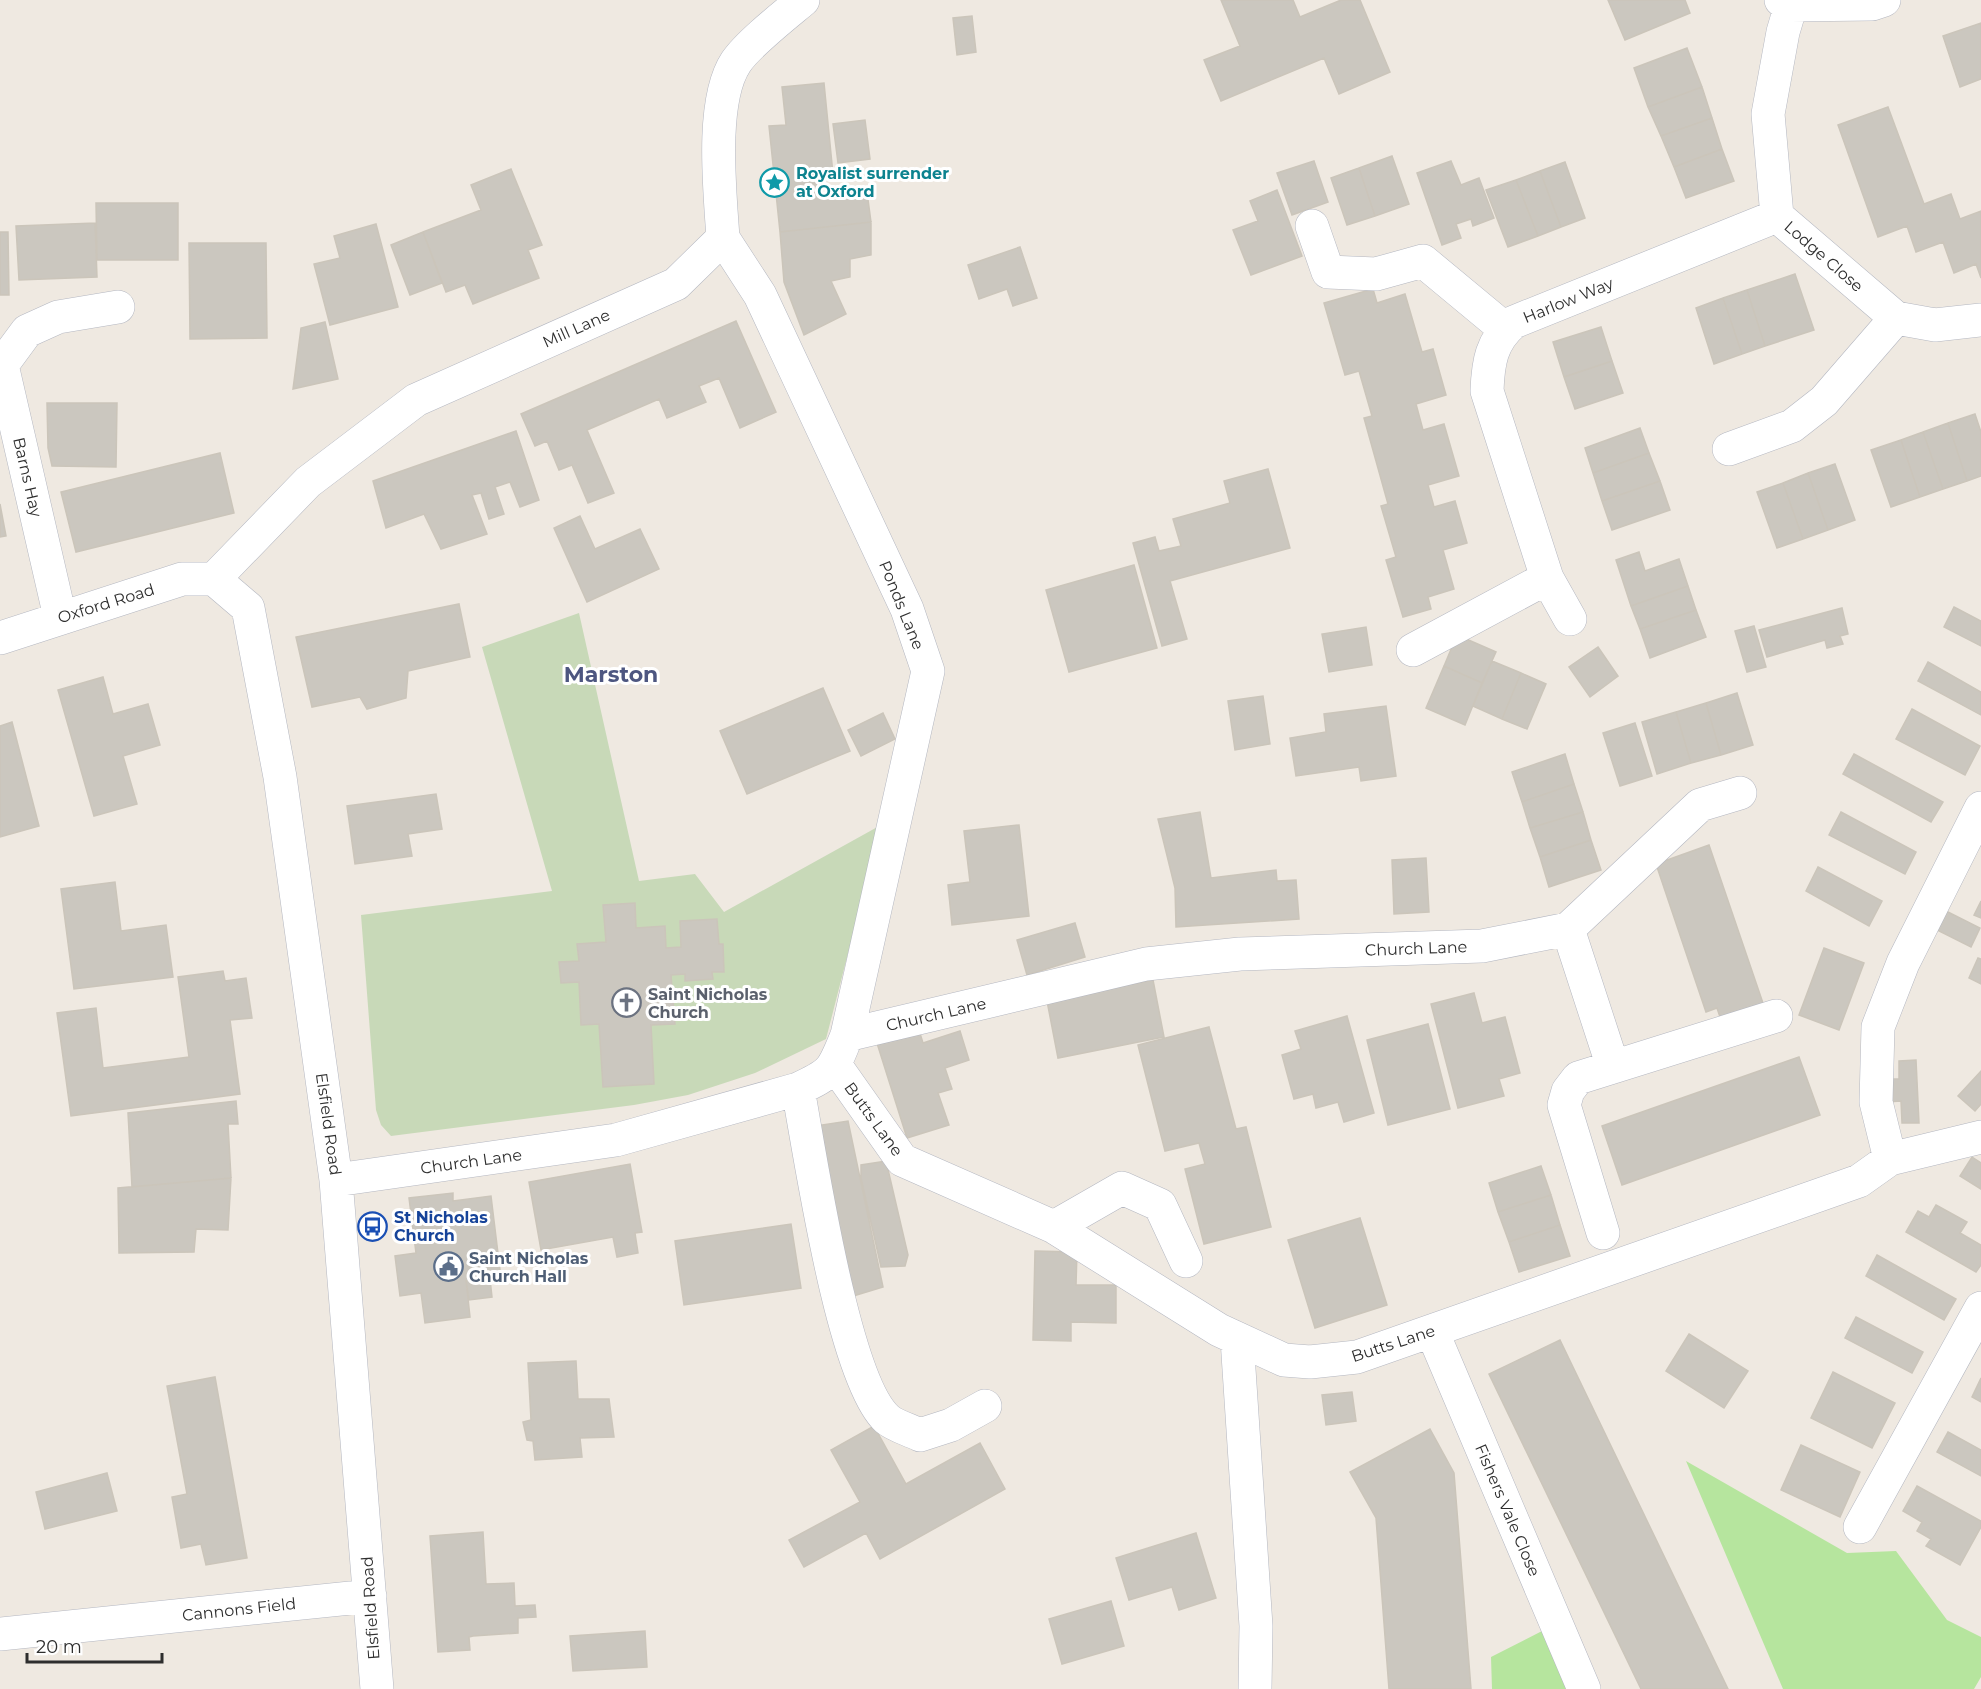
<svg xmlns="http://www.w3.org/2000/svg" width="1981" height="1689" font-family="Montserrat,sans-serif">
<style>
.green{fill:#b6e59e}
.cemetery{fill:#c8d9b8}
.building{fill:#cbc7bf;stroke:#cbc5ba;stroke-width:1.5}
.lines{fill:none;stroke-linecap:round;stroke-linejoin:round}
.minor-casing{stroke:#b4b7c1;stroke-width:34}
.minor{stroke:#fff;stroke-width:33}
.labels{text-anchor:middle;stroke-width:6;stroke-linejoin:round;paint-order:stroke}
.culture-label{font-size:16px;font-weight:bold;fill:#0d838f;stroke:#fff;text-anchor:start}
.street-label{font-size:16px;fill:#2e2e2e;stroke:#fff}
.worship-label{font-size:16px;font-weight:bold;fill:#5b616d;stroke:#fff;text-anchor:start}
.transit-label{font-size:16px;font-weight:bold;fill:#164399;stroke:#fff;text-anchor:start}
.service-label{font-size:16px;font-weight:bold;fill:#4e5e75;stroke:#fff;text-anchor:start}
.district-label{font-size:22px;font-weight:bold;fill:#4d5680;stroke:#fff}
</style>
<rect width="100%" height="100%" fill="#efe9e1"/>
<path class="green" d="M1686,1461L1847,1553L1896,1551L1947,1620L1981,1637V1677L1974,1689H1783Z
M1544,1630L1568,1689H1492L1491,1657Z"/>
<path class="cemetery" d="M579,613L639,881L695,874L724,912L881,825L826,1039L755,1073L688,1095L634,1105L391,1136L381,1125L376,1110L361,915L552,891L482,647Z"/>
<path class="building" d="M1221,0H1293L1300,17L1341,0H1360L1390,72L1339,94L1324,58L1221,101L1204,60L1240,46Z
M1608,0H1685L1690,13L1625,40Z
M972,16L976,52L957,55L953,18Z
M1981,23V79L1960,87L1943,36Z
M1687,48L1702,87L1648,107L1634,68Z
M824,83L833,174L818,175L821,197L867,192L871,222L780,232L769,126L786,125L782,87Z
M1702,87L1712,118L1661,136L1648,107Z
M1888,107L1924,204L1951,194L1960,219L1981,211V278L1976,264L1954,273L1943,242L1916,252L1907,226L1878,237L1838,125Z
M1712,118L1722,149L1674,167L1661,136Z
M865,120L870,159L838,163L833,124Z
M1722,149L1734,181L1686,198L1674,167Z
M1392,156L1409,204L1375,216L1359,168Z
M1314,161L1328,202L1292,215L1277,173Z
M1451,161L1461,185L1479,178L1494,218L1473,226L1471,219L1456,224L1461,238L1442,245L1417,173Z
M1565,162L1585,218L1561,227L1540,171Z
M1359,168L1375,216L1347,225L1331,178Z
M511,169L542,245L528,250L539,278L473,304L465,285L446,292L423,232L481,210L471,185Z
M1540,171L1561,227L1538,236L1516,180Z
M1516,180L1538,236L1508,247L1486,190Z
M1277,190L1302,256L1251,275L1233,230L1258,221L1250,201Z
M96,203H178V260H97Z
M871,222V255L850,259V277L831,281L846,314L804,335L784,282L780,232Z
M95,223L97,277L19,280L16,226Z
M376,224L398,307L330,325L314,264L340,258L334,236Z
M0,232H8L9,295H0Z
M423,232L442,283L410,295L391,245Z
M189,243H266L267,338L190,339Z
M1020,247L1037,298L1013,306L1007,289L979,299L968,265Z
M1795,274L1814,330L1765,346L1747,290Z
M1373,289L1377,303L1405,294L1422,352L1433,349L1446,395L1416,404L1423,430L1444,424L1459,476L1428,485L1434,507L1455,501L1467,543L1443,550L1454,589L1428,597L1431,609L1403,617L1386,560L1396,557L1381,506L1388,504L1364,418L1372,416L1359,371L1345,375L1324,303Z
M1747,290L1765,346L1742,354L1723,298Z
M1723,298L1742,354L1714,364L1696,308Z
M736,321L776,412L740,428L719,378L699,386L706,402L667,418L659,399L587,430L614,493L588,503L572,465L559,470L547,441L535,446L521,414Z
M325,322L338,379L293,389L301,328Z
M1601,327L1612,361L1564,377L1553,342Z
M1612,361L1623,393L1575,409L1564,377Z
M47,403H117L116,467L52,466L48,448Z
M1975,414L1981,432V476L1967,481L1948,423Z
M1948,423L1967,481L1943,489L1923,432Z
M1640,428L1649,453L1593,473L1585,448Z
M516,431L539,500L520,507L510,482L495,487L504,514L489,519L481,493L472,495L487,534L441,549L424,514L386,528L373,481Z
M1923,432L1943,489L1920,497L1901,440Z
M1901,440L1920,497L1891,507L1871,450Z
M220,453L234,513L76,552L61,492Z
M1649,453L1660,481L1602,501L1593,473Z
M1835,464L1855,520L1828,530L1808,473Z
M1268,469L1290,548L1170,581L1187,639L1162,646L1133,543L1155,537L1159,551L1181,546L1173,519L1230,503L1224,481Z
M1808,473L1828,530L1803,539L1783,483Z
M1660,481L1670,510L1612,530L1602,501Z
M1783,483L1803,539L1777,548L1757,492Z
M0,504L6,536L0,537Z
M580,516L595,549L640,529L659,569L587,602L554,528Z
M1639,552L1645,571L1679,559L1688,586L1631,606L1616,560Z
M1134,565L1157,648L1069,672L1046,590Z
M1688,586L1696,610L1640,629L1631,606Z
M459,604L470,657L408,671L406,698L367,709L360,697L312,707L296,637Z
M1954,607L1981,621V646L1944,627Z
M1842,608L1848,634L1840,636L1843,644L1827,648L1825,640L1767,657L1759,630Z
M1696,610L1706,637L1650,658L1640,629Z
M1754,626L1766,667L1747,672L1735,631Z
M1366,627L1372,665L1329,672L1322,634Z
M1457,635L1496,652L1482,683L1444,666Z
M1598,647L1618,676L1590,697L1569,667Z
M1492,661L1521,673L1502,719L1473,706Z
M1928,662L1981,692V715L1918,681Z
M1444,666L1482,683L1465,725L1426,708Z
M1521,673L1546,684L1527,729L1502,719Z
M103,677L113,714L148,704L160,745L123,756L137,804L94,816L58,690Z
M823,688L850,751L747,794L720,731Z
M1737,693L1753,745L1721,755L1706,703Z
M1263,696L1270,744L1235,750L1228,701Z
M1706,703L1721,755L1691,763L1676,712Z
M1386,706L1396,776L1361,781L1359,767L1296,776L1290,738L1326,732L1324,714Z
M1912,709L1980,746L1965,775L1896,739Z
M1676,712L1691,763L1657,774L1642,722Z
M883,713L895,739L861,756L848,730Z
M12,722L39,826L0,837V726Z
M1635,723L1652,776L1620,786L1603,733Z
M1565,754L1574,784L1522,802L1512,772Z
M1854,754L1943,802L1931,822L1843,774Z
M1574,784L1583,812L1530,828L1522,802Z
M436,794L442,829L408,834L412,856L355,864L347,806Z
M1200,812L1211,878L1276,870L1277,881L1296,880L1299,919L1176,927L1175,888L1158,819Z
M1583,812L1591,840L1540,857L1530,828Z
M1841,812L1916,852L1905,874L1829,835Z
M1019,825L1029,916L952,925L948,885L970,882L964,831Z
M1591,840L1601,870L1549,887L1540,857Z
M1709,845L1765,1009L1722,1023L1717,1008L1706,1012L1656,864Z
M1426,858L1429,912L1394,914L1392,860Z
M1818,867L1882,901L1869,926L1806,891Z
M115,882L121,931L166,925L173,977L74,989L61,889Z
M1981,901V918L1974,915Z
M635,903L636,928L665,926L666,948L681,947L680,921L717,919L719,944H723L724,972H712L713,979L685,981V974L671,975L675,1024L651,1025L654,1084L603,1087L599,1024L581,1025L579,982L561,983L559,962L579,961L577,944L606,942L603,905Z
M1942,909L1980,928L1971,947L1933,928Z
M1075,923L1085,957L1027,975L1017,940Z
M1824,948L1864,963L1839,1030L1799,1015Z
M1978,958L1981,959V984L1969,978Z
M223,971L225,981L246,978L252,1018L230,1020L240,1094L71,1116L57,1013L96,1008L103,1068L189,1057L178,977Z
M1153,980L1164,1037L1058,1058L1047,1001Z
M1474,993L1482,1023L1505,1017L1520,1073L1499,1079L1504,1096L1458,1108L1431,1004Z
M1347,1016L1374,1113L1344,1122L1338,1102L1316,1108L1313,1094L1294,1099L1282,1055L1301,1049L1295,1031Z
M1428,1024L1450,1109L1388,1125L1367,1040Z
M918,1027L923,1043L960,1031L969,1060L945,1068L952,1089L938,1093L949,1125L907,1138L876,1040Z
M1209,1027L1236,1129L1246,1127L1271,1227L1204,1244L1185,1169L1205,1164L1199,1143L1165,1151L1138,1045Z
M1799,1057L1820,1115L1622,1185L1602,1126Z
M1916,1060L1919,1123H1902L1901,1101L1887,1102V1079H1899V1061Z
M1981,1071V1104L1975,1111L1958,1096Z
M236,1101L238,1124H228L231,1178L132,1187L128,1113Z
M848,1121L883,1287L850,1297L815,1126Z
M1972,1157L1981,1163V1189L1960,1176Z
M886,1161L908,1255L905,1266L881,1267L861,1178V1165Z
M630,1164L642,1232L635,1233L638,1253L617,1257L613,1237L541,1250L529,1182Z
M1541,1166L1551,1195L1498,1212L1489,1183Z
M231,1178L228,1230L196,1229L194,1252L119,1253L118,1188Z
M453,1193V1201L491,1196L501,1278L490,1279L492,1297L469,1300L466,1280L470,1317L425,1323L421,1293L400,1296L395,1256L416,1253L409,1198Z
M1551,1195L1560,1225L1509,1242L1498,1212Z
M1936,1205L1967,1222L1960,1233L1981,1245V1265L1976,1272L1906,1232L1918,1211L1929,1217Z
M1360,1218L1387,1305L1315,1328L1288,1240Z
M791,1224L801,1288L684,1305L675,1241Z
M1560,1225L1570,1256L1519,1272L1509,1242Z
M1035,1251L1077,1252L1076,1285H1116V1323L1071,1322V1341L1033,1340Z
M1877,1255L1956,1299L1944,1320L1866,1276Z
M1856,1317L1923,1352L1912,1373L1845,1338Z
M1689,1334L1748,1371L1724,1408L1666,1371Z
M1560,1340L1728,1689H1641L1489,1374Z
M576,1361L578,1399H609L614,1437L580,1438L582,1457L535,1460L533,1441L527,1440L523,1422L531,1420L528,1363Z
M1833,1372L1895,1403L1872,1448L1811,1418Z
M215,1377L247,1558L206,1565L201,1544L181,1548L172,1497L187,1494L167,1386Z
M1981,1378V1402L1972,1397Z
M1352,1392L1356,1421L1326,1425L1322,1395Z
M874,1426L906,1484L980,1443L1005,1489L880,1559L866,1533L804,1567L789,1540L860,1502L831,1450Z
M1430,1429L1454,1473L1471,1689H1389L1376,1518L1350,1472Z
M1948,1432L1981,1450V1476L1937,1452Z
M1801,1445L1860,1472L1840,1517L1781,1490Z
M107,1473L117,1511L45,1529L36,1492Z
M1917,1486L1981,1521V1527L1960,1565L1926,1546L1931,1539L1917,1531L1922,1522L1903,1511Z
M483,1532L486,1584L514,1583L515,1606L535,1605L536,1617L518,1618V1633L473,1636L469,1637L470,1650L438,1652L430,1536Z
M1196,1533L1216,1598L1179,1610L1172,1587L1129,1600L1116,1558Z
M1111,1601L1124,1646L1062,1664L1049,1619Z
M645,1631L647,1667L573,1671L570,1636Z"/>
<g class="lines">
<defs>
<path id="minor" d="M1781,0L1791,5L1872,4L1884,0
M1791,5L1783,32L1768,114L1777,216L1896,318L1935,325L1981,320
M1312,226L1328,272L1376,274L1423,261L1505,329
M1729,449L1792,426L1824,401L1896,318
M214,579L248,608L280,777L336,1180L377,1689
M214,579L308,482L416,400L676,284L723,238C720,192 710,101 736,62C748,44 785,15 803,0
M60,617L2,365L27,331L58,317L118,307
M1570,619L1547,578L1487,391C1488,363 1491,341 1514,322L1777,216
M0,638L182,579H214
M1413,650L1547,578
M1568,929L1700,805L1740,793
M847,1035L1146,964L1240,954L1482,946L1568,929L1613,1067
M835,1065L902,1160L1054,1227L1219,1330L1284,1360L1310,1362L1357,1357L1859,1181L1890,1159L1981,1137
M798,1089C810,1154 843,1379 887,1419C895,1426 910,1430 920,1435L951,1425L985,1406
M1890,1159L1876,1102L1878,1027L1903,963L1981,808
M336,1180L616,1140L798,1089C833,1073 833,1070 847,1035L928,671L907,609L760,295L723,238
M1054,1227L1122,1188L1160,1205L1186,1261
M1603,1233L1564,1105L1568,1091L1578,1078L1776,1016
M1432,1331L1584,1689
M1237,1339L1256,1626L1255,1689
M1860,1527L1981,1308
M0,1634L370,1596"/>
</defs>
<use href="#minor" class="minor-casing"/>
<use href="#minor" class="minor"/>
</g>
<defs>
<symbol id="sight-ring" viewBox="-11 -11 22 22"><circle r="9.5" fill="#fff" stroke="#0f9aa8" stroke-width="1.5"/><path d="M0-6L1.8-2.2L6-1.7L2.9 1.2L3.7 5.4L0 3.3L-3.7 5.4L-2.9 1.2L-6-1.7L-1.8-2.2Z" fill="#0f9aa8"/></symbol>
<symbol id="church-ring" viewBox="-11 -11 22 22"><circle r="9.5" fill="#fff" stroke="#6b7280" stroke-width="1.5"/><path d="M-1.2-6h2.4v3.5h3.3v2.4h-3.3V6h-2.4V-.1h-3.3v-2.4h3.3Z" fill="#6b7280"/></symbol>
<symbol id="bus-ring" viewBox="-11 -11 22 22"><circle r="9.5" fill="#fff" stroke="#1a4fb4" stroke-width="1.5"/><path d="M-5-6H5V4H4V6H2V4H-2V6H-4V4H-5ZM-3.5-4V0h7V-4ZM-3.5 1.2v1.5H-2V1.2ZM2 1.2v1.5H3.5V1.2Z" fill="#1a4fb4"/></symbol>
<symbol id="civic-ring" viewBox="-11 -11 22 22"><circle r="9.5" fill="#fff" stroke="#5c6f8a" stroke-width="1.5"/><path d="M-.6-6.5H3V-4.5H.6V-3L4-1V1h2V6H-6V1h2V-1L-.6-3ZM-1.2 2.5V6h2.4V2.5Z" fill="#5c6f8a"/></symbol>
</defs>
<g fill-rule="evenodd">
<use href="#sight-ring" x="758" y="166" width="33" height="33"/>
<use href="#church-ring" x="610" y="986" width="33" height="33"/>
<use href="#bus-ring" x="356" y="1210" width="33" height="33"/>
<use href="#civic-ring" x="432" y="1250" width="33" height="33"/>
</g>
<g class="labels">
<g class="culture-label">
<text x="796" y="179">Royalist surrender<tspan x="796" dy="18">at Oxford</tspan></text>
</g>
<g class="street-label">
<text transform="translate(1824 256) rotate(41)" y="6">Lodge Close</text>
<text transform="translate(1568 300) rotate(-22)" y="6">Harlow Way</text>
<text transform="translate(576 328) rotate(-24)" y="6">Mill Lane</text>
<text transform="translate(28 477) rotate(77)" y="6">Barns Hay</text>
<text transform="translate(106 603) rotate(-17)" y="6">Oxford Road</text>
<text transform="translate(902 605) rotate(68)" y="6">Ponds Lane</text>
<text transform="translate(1416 948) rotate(-2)" y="6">Church Lane</text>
<text transform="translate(936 1014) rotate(-13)" y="6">Church Lane</text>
<text transform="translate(874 1119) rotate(54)" y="6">Butts Lane</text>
<text transform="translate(329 1124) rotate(82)" y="6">Elsfield Road</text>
<text transform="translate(471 1161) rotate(-8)" y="6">Church Lane</text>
<text transform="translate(1393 1343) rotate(-18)" y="6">Butts Lane</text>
<text transform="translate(1508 1510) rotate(67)" y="6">Fishers Vale Close</text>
<text transform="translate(370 1608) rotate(-94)" y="6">Elsfield Road</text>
<text transform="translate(239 1609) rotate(-6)" y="6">Cannons Field</text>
</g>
<g class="worship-label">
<text x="648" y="1000">Saint Nicholas<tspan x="648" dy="18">Church</tspan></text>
</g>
<g class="transit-label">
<text x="394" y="1223">St Nicholas<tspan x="394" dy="18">Church</tspan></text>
</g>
<g class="service-label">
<text x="469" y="1264">Saint Nicholas<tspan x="469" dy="18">Church Hall</tspan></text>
</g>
<g class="district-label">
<text x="611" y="682">Marston</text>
</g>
</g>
<path d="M27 1653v9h135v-9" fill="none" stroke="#2e2e2e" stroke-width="3"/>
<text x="36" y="1653" font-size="18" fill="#2e2e2e" stroke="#ffffff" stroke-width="4.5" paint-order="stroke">20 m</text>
</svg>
